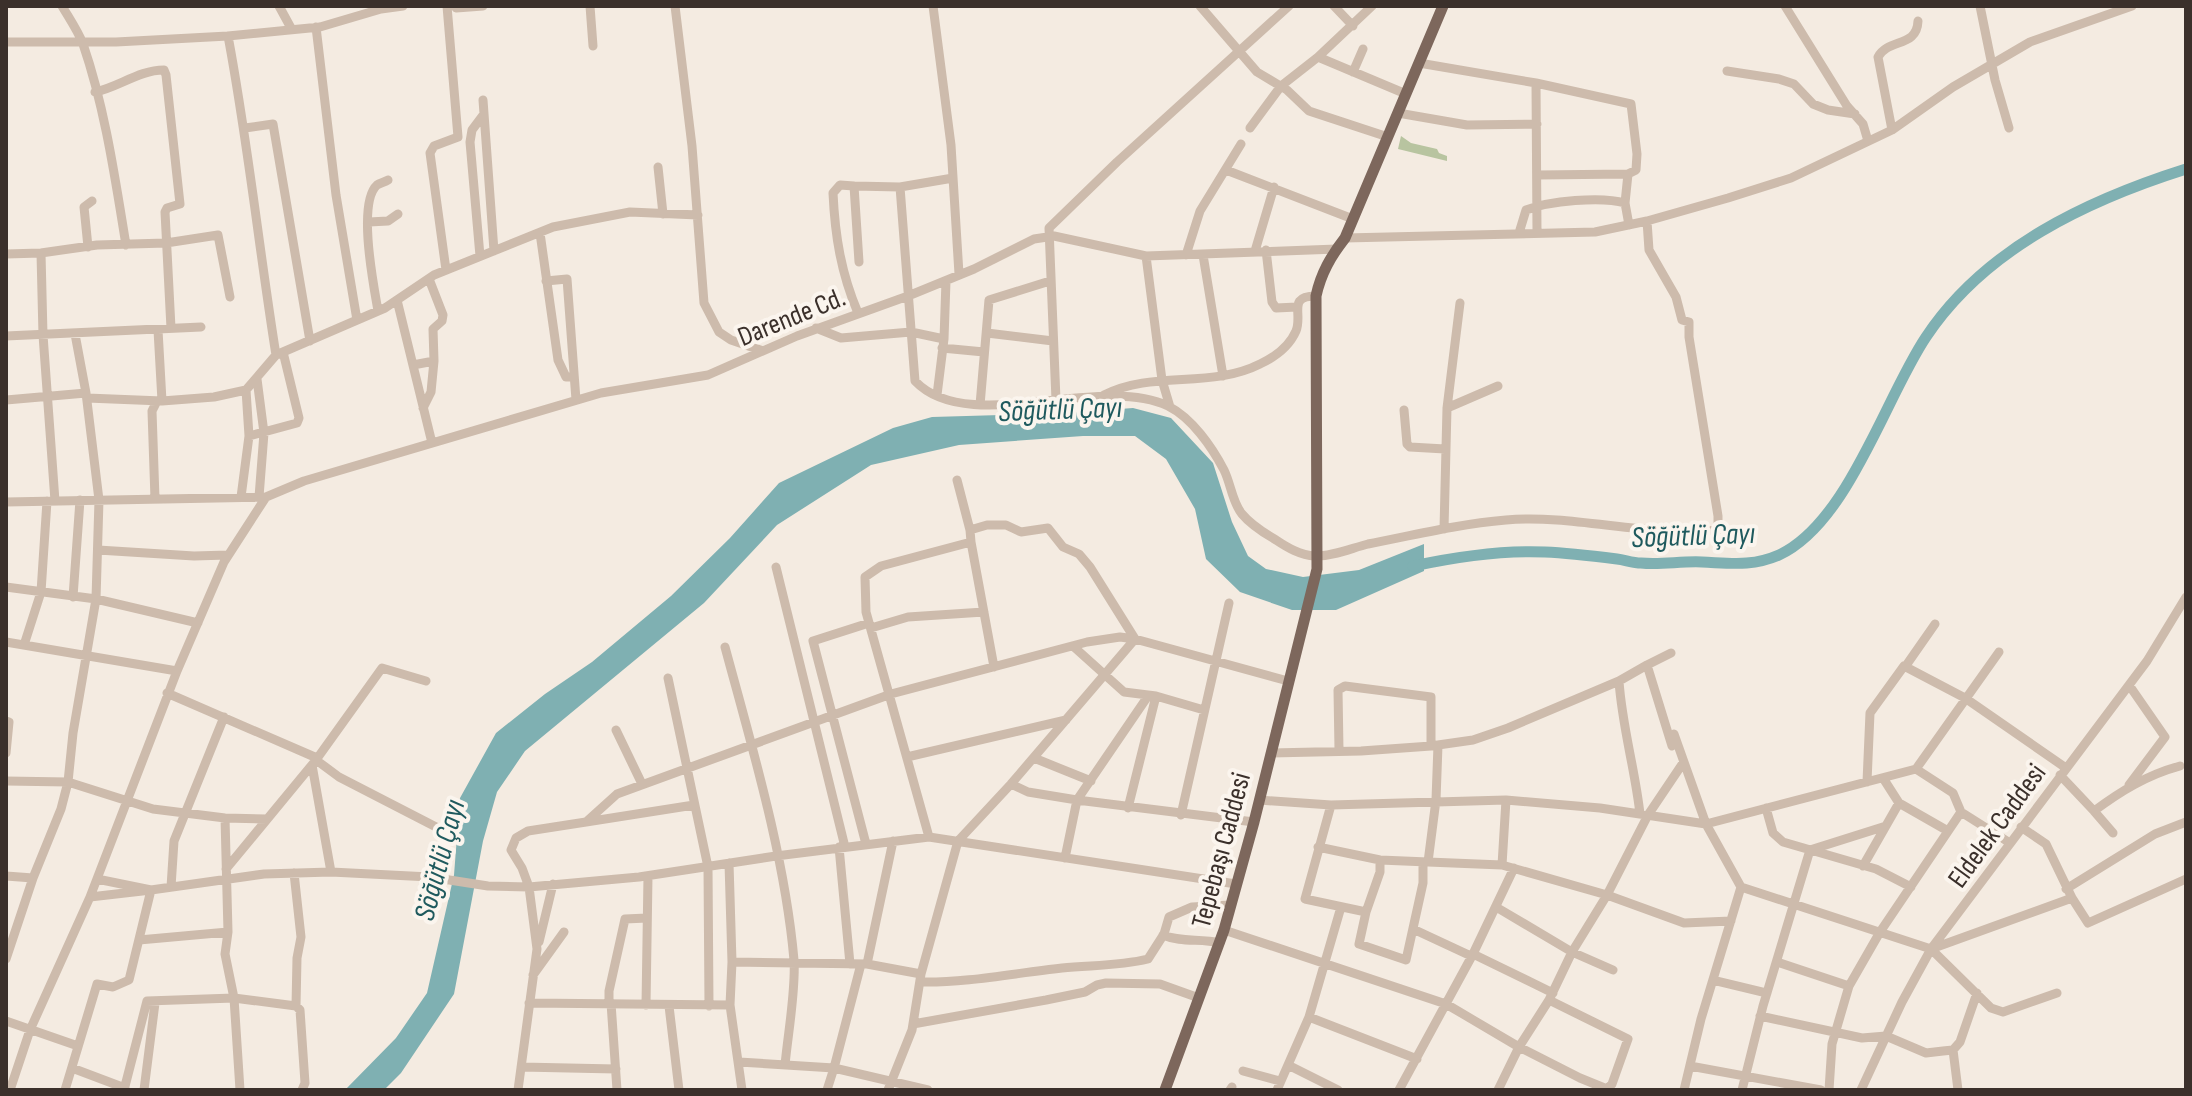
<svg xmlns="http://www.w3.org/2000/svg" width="2192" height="1096" font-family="'Sofia Sans Condensed',sans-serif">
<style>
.green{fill:#b8c4a0}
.water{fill:#7fb0b2}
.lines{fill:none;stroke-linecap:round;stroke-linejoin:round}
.river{stroke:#7fb0b2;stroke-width:11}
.minor{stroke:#cdbbac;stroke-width:9}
.major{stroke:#7d675c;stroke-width:11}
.labels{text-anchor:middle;stroke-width:8;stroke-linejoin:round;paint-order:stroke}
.street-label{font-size:28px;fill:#3b302b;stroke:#fbf5ee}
.water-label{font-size:30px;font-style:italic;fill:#1f5a5e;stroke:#fbf5ee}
</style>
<rect width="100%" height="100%" fill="#f4ebe1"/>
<path class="green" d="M1401,136L1411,143L1437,149L1439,153L1447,156V161L1398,149Z"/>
<path class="water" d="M1133,408L1171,418L1213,463L1232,522L1248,556L1266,569L1303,577L1359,570L1424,544V571L1336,610H1292L1240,592L1206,559L1195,509L1166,459L1135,436H1083L959,445L871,465L777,525L704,603L525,751L497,792L483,841L454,994L401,1073L384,1090H345L396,1038L427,993L454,875L460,798L496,733L545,694L592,662L671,596L730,538L779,483L893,428L932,417L1068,413Z"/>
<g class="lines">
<path class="river" d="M1413,566C1455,557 1502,550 1545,552C1569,553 1593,556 1617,559C1625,560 1633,563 1641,563C1661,565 1681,561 1702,562C1729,563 1752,567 1779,555C1848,523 1885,398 1926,337C1985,248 2088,200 2186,169"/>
<path class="minor" d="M62,6C69,18 78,31 83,44C105,108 115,178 126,245
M279,6L291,28
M455,6L456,8L483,6
M590,6L593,46
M675,6L692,146L704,303L719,332L731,340L763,351
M933,6L951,145L959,274
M1200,6L1257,72L1287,90L1309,111L1388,137
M1334,6L1353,26
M1785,6L1847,106L1863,124L1868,141
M1980,6L1995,80L2009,128
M316,27L336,195L357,320
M228,36C248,142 259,249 276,355
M6,42H116L228,36L320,27L381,9L403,6
M1318,57L1406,94
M1419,63L1536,83L1631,104L1637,154L1636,170L1628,174L1538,175
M1727,71L1779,79L1794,84L1813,104L1828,110L1855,114
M1353,72L1363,49
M1536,83L1537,232
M95,92C119,87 139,70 164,70L166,75L180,204L167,208L165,212L171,328
M483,100L494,251
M1398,113L1467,125L1537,124
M245,128L273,124L310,341
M1250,128L1281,86L1318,57L1372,6
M1892,130L1878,57C1888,38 1917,48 1918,21
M658,167L663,214
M1226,170L1353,219
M854,186L840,185L833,193C835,236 841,273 858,313
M900,187L915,381C968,437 1099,373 1168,406C1192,418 1212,447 1224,470C1231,484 1232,502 1242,514C1251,525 1264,533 1276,540C1288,548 1300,555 1315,556C1331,557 1352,548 1368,544C1414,535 1459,524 1506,520C1576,514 1647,538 1718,530V516L1689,337V322L1682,320L1676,297L1649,250L1647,221
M1625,203L1628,174
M369,222L388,221L398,214
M540,233L558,360L566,377H574
M1519,233L1526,210C1549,201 1601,196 1625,203L1629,225
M1345,238L1595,232L1647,221L1728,198L1791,178L1892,130L1953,87L2030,42L2132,6
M88,247L84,207L92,201
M1266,250L1272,302L1276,308L1297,307
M1255,251L1274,187
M41,253L43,335L55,501
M6,254L41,253L97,245L166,243L218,235L230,297
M1186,255L1200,211L1241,144
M1203,255L1223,376
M480,256L470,142L472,130L484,114
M1146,256L1162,380L1170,407
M859,262L854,186L900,187L953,178
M446,270L430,153L434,146L458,137L447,6
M546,281L567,279L576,400
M397,300L432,443
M378,311C374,287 357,203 377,185C380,183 385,182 388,180
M816,328L841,338L911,332L944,339
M158,330L162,401L214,397L246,390L276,355L385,308L434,275L553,227L630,212L698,215
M987,333L1053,341
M6,336L201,327
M942,348L984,352
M413,365L434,361L433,329L442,321L443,315L429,279
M257,379L264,433L259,497
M937,395L944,339L946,281
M1104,395C1153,370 1211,389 1260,364C1275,357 1289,347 1296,331C1303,314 1287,296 1316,296
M87,398L162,401
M6,400L86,393
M1056,400L1049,228L1117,162L1289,6
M980,405L989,300L1050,281
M423,408L431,392L434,361
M1447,408L1498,386
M1404,410L1407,444L1410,447L1445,449
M249,436L297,423L299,418L283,352
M957,480L970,530
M241,497L249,436L246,390
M155,499L152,411L157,401
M6,502L266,497L304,481L601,393L708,375L797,336L908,296L974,269L1034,239L1054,236L1146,256L1337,249
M1444,529L1447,408L1460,303
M98,550L194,556L228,555
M776,567L845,847
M6,587L96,599L198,623
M73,597L80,500
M871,628L908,617L984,612
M6,642L177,671
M24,645L41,592L47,501
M725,647C752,747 785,857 794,960C796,990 788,1033 785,1065
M1074,647L1124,692L1156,696L1204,710
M1671,653L1647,665L1672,746
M1905,667L1935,624
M668,678L708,867L709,1006
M2129,685L2165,737L2129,785
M167,693L317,758
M6,721L9,722L6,753
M616,730L642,784
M1674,734L1706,824L1916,769L1953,793L1961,812L2010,843
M1438,745L1436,800L1428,862L1502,865
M1339,750L1338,690L1345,686L1431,697V746L1473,740L1508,728L1619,681
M1271,753L1361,751L1431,746
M907,757L1066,720
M1034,758L1091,781
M316,760L339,777L438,828
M1683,763L1648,815L1607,895L1684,923L1731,921
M1916,769L1999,652
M2060,775L2094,811C2121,791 2147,775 2180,766
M1883,778L1899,803L1948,831
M6,781L68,782L153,809L225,818L267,819
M1867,782L1870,713L1904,666L1965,698L2066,768
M1011,784L1028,792L1077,800L1254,822
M1259,800L1331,805L1506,800L1600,808L1706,824L1741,887L1931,949L2072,898L2046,844L2021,827
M1331,805L1305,899L1366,912
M1128,808L1156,696
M1766,808L1773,833L1783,842L1876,869L1911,887
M2094,811L2113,833
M1640,814C1635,769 1622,726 1619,681L1647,665
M1181,815L1229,603
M225,818L228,932L225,954L234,998L240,1090
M586,822L694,805
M929,837L866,612L865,577L881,566L971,542L994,667
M866,844L813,641L869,623
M839,847L850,964
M1318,847L1380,860L1428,862
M1065,858L1077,800L1148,696
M1380,860V872L1366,912L1359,944L1406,960L1423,883V862
M729,863L732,962L730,1005L742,1090
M1863,866L1899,803
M226,869L316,760L382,668L426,681
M331,872L430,877L488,886L529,887L639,877L776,856L929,837L1236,884
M294,873L301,937L297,958L296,1006
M6,876L33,878
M171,887L174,841L224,717
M2066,889L2155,834L2186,822
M90,897L151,890L97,879
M2072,898L2088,923L2186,879
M1496,907L1572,952L1613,970
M1413,929L1471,956
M1224,930L1446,1004L1519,1047L1580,1078L1607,1089L1612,1084L1628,1039L1549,1000
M1163,935C1182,943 1200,938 1220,943
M139,940L228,932
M539,942L553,884
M1931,949L1991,1008L2003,1012L2057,993
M1473,954L1553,993
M6,959L33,878L61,809L68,782L73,733L96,599L99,500L86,393L75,334
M732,962L867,964L921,974
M1777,962L1849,986
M861,964L834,1068L928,1090
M867,964L893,841
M533,975L564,932
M1713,980L1767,993
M920,982C967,983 1015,973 1062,968C1091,965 1119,966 1148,959L1164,934L1169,917L1192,907L1231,905
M529,1003L730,1005
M609,1003V991L625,919L647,918
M611,1003L617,1090
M646,1005L648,876
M669,1006L679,1090
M1760,1016L1862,1038L1886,1036L1926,1053L1943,1051L1953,1050L1960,1042L1977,993
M1309,1017L1417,1059
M6,1021L78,1046
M913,1024L1046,1000L1085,992L1097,985L1106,983L1160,984L1199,998
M1953,1050L1958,1090
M739,1062L834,1068L827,1090
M1288,1065L1338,1090
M1690,1066L1821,1090
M521,1067L616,1069
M72,1068L125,1088
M1243,1071L1280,1081
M10,1090L30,1030L90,897L177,671L224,562L266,497
M65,1090L97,984L113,987L129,980L151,890L264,874L331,872L312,765
M124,1090L147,1001L234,998L296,1006L300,1010L305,1083L302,1090
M144,1090L155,1003
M518,1090L537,949L529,887L522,868L511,850L516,838L528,831L586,822L617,794L891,694L1087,642L1120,637L1135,639L1288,681
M888,1090L912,1030L921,974L958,841L1011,784L1135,639L1090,567L1079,554L1063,547L1048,528L1021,532L1006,525H987L970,530L971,542
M1230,1090L1232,1087
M1277,1090L1309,1017L1341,907
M1399,1090L1473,954L1514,868
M1498,1090L1519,1047L1549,1000L1572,952L1607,895L1502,865L1506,800
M1684,1090L1701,1019L1741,887
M1742,1090L1763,1006L1810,850L1886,826
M1829,1090L1832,1044L1849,986L1880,932L1961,812
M1861,1090L1902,1002L1931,949L2147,661L2186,597"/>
<path class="major" d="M1165,1090L1224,930L1254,822L1317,569L1316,296C1321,273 1331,256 1345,238L1443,6"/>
</g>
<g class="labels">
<g class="street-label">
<text transform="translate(791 316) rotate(-22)" y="10">Darende Cd.</text>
<text transform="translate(1996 825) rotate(-54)" y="10">Eldelek Caddesi</text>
<text transform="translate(1220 850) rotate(-75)" y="10">Tepebaşı Caddesi</text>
</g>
<g class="water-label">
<text transform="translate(1060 409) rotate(-2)" y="10">Söğütlü Çayı</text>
<text transform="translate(1693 535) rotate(-2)" y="10">Söğütlü Çayı</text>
<text transform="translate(439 860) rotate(-75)" y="10">Söğütlü Çayı</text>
</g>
</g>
<rect width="2192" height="1096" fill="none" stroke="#3b302b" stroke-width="16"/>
</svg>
